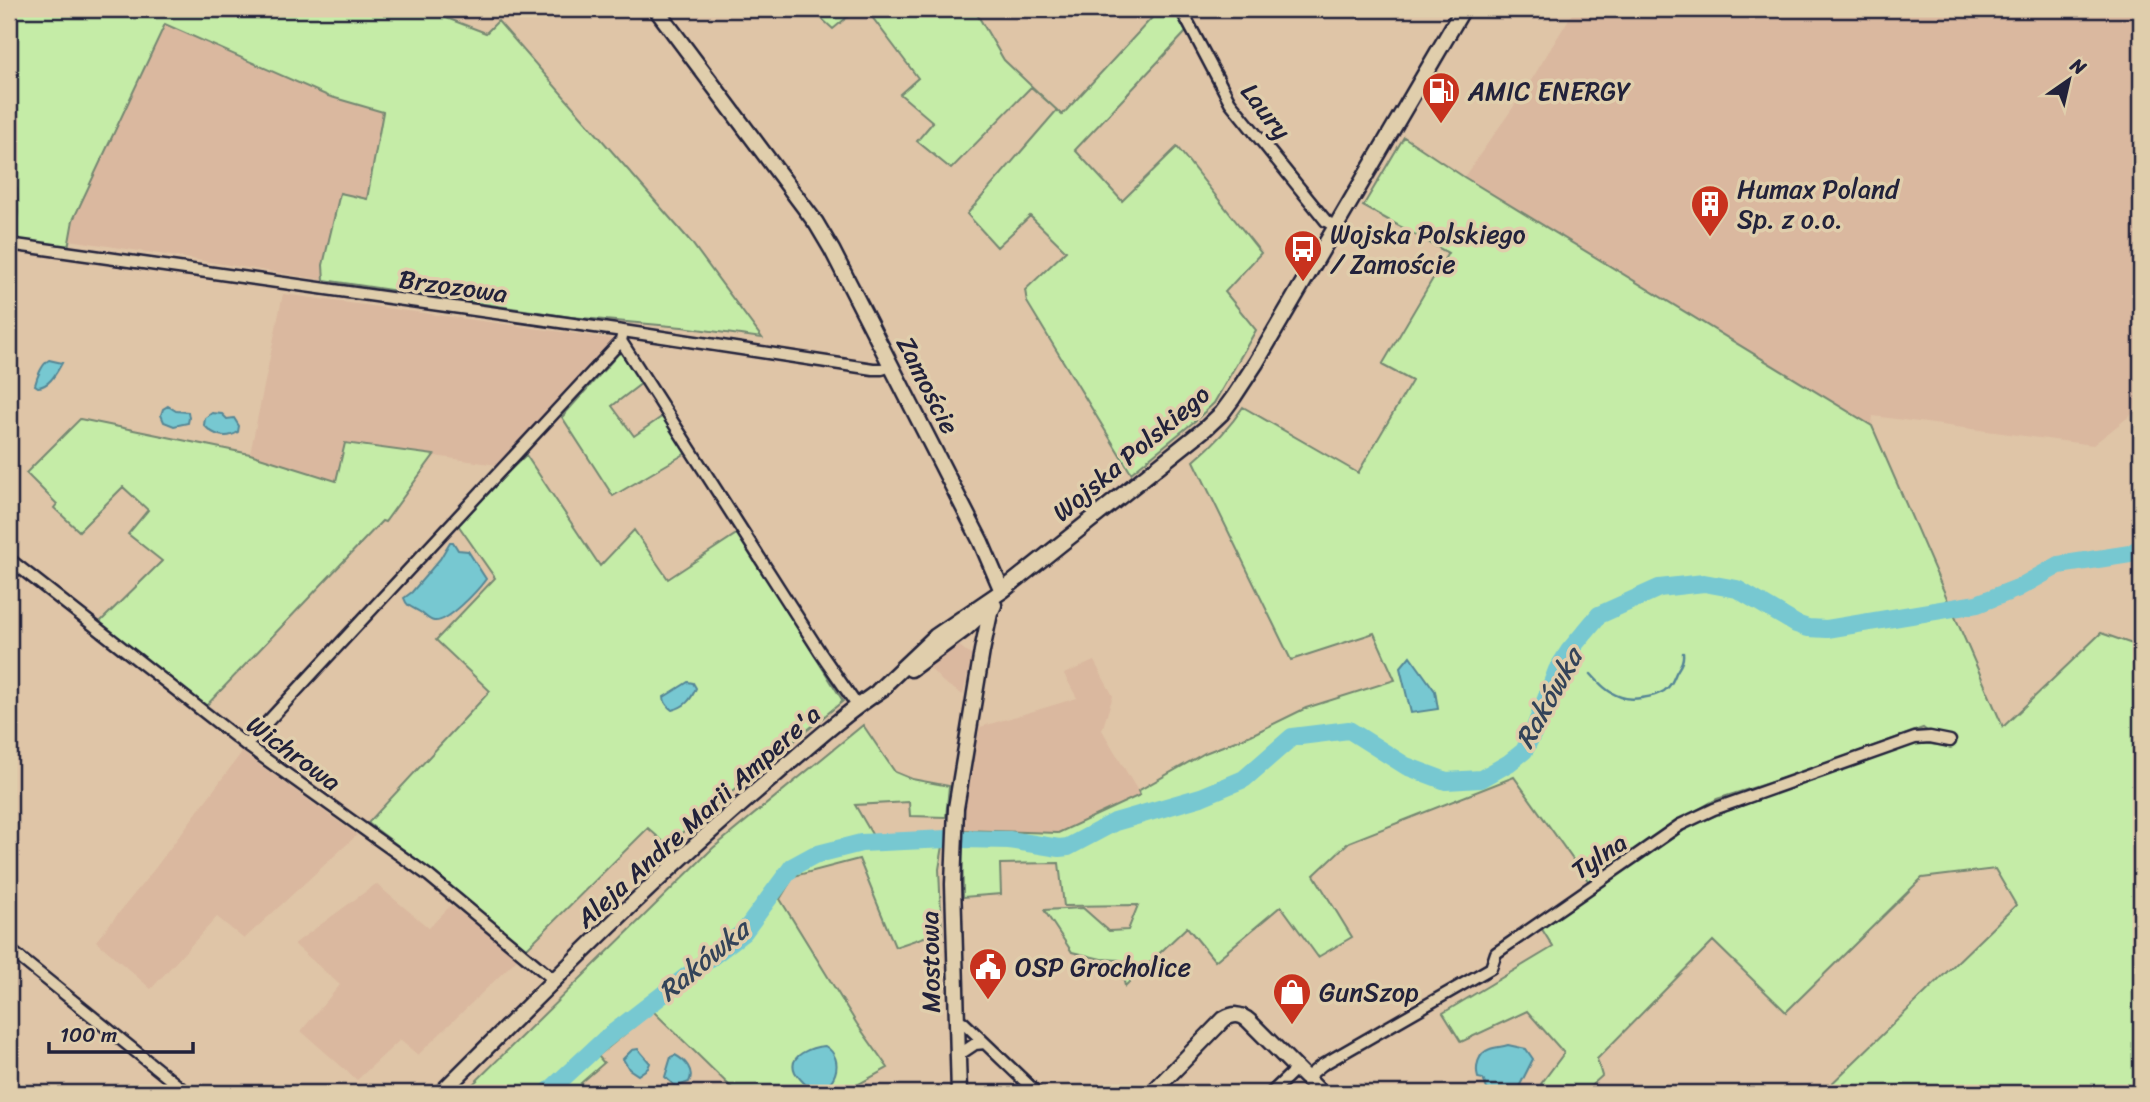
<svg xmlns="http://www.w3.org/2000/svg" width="2150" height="1102" font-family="Sriracha,sans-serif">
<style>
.built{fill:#dab89f}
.green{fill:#c5eca7;stroke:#748771;stroke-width:2}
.water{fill:#77c8d1;stroke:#558695;stroke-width:2}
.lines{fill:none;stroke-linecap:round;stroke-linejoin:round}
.stream{stroke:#558695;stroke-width:2.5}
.river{stroke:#77c8d1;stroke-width:18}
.street-casing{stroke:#22223b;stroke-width:15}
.secondary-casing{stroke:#22223b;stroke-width:19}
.street{stroke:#e0ceac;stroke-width:10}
.secondary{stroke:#e0ceac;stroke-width:14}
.labels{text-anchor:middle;stroke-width:7;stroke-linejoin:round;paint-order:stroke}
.poi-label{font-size:26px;fill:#22223b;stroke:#e0ceac;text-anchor:start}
.street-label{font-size:26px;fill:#22223b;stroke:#e0ceac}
.water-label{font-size:28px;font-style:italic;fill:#334359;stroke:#e0ceac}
</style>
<rect width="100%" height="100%" fill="#dfc5a7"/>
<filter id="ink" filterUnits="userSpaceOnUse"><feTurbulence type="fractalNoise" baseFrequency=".0143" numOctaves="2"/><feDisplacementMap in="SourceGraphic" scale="14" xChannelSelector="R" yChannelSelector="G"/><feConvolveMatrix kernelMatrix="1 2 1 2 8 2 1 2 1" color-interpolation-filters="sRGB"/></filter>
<g filter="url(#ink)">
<path class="built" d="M1575,9H2141V407L2093,445L1873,416L1872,426L1464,177L1524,92Z
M165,24L328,96L383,112L366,199L341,193L323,265L324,280L70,240L73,220Z
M283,294L614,339L497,465L345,443L337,481L250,454Z
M957,644L972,656L963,695L943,682L927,665Z
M1094,661L1113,696L1102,730L1140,795L1058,833L962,830L966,791L980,727L1077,698L1064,674Z
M242,752L357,835L244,939L217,917L151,989L96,941L153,871Z
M376,884L429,928L451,905L518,958L418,1055L400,1040L357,1080L301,1031L340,985L294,944Z"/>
<path class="green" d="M9,9H423L486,33L498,21L691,242L762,338L682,327L571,317L324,280L323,265L340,193L367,199L383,112L328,96L165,24L73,220L68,248L14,240L18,212L17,188L9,184Z
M811,9H857L833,29Z
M866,9H974L1004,60L1062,115L1160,9H1173L1186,32L1075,150L1122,201L1177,147L1261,253L1225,292L1256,330L1214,403L1196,420L1131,473L1027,302L1025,290L1066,251L1030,216L997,247L967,214L1057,110L1031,87L951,169L917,141L933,122L900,94L918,78Z
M1404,137L1464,177L1872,426L2003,727L2101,633L2141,647V1093H1822L2016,905L1995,869L1922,878L1786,1012L1713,941L1597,1059L1602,1076L1583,1093H1550L1541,1084L1564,1053L1527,1011L1461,1042L1443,1013L1553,947L1540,926L1695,823L1914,742L1946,746L1923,728L1803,772L1717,799L1681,819L1589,882L1514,777L1349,842L1314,875L1352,937L1318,957L1281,906L1215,961L1187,927L1125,986L1119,960L1101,959L1072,952L1044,910L1083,908L1109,931L1128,930L1138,905L1064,906L1059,863L1000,864L1001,894L963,897L962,830L1058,833L1140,795L1138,791L1205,753L1251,735L1306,708L1395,680L1374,633L1291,660L1194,461C1213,445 1230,427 1243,407L1358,473L1412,381L1382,365L1448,253L1363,206Z
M620,352L642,383L612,406L634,436L666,414L688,452L613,496L562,417Z
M80,419L250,454L336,481L345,443L434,455L385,522L382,521L206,706L99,623L162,561L128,534L148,510L123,487L79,531L54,508L57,504L26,473Z
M526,455L600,566L634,530L668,579L738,533L843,701L667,845L648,828L526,949L437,875L368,823L490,691L436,640L495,578L456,522Z
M863,725L895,772L912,779L949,786L946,817L910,816L909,802L855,805L880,848L943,846L939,869L942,936L933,934L895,947L859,859L794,876L780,899L857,1024L888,1068L857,1085L846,1093H737L653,1011L598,1056L604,1063L581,1083L592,1093H464L713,848Z"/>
<path class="water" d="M49,360L62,363C56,373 50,386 38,387L35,385C37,377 42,364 49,360Z
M168,406L176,411L188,412L189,418L188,423L174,426L164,422L161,415L163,409Z
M212,413L222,414L227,419L234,418L239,426L238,432C226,440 213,435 204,425L205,418Z
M450,542H453L458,550L468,551L486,579C478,590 448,623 434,621C428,620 425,615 420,612C412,607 407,607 404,598L412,592L440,559Z
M1410,656L1435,691L1438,709L1411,713L1400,668Z
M688,682L693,683L696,688C691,700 685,707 672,710C668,707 664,703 664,697Z
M1508,1045L1526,1049L1533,1059L1516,1093H1492L1487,1089L1483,1079L1478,1078C1475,1067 1478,1053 1490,1049C1495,1047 1502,1047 1508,1045Z
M825,1046C847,1059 835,1092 810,1090C806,1084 799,1079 795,1072C787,1055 812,1047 825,1046Z
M638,1049L650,1063L648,1068L638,1075L629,1069L623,1059L632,1050Z
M675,1055C685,1060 695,1071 689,1082L676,1087L665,1077L671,1057Z"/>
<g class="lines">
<path class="stream" d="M2135,551L2141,554
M1591,674C1599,683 1608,693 1621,697C1632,701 1654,697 1664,691C1671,686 1673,680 1676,673C1680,666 1684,661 1683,653"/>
<path class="river" d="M961,839L1009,840L1059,848L1068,847L1115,822L1201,797L1244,779L1292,737L1349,730L1406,766L1446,781L1481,779L1509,763L1524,751L1533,733L1557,670L1569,651L1599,615L1659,588L1704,583L1737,589L1796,624L1808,628L1827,629L1977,604L2018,588L2059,565L2130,554L2141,547
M547,1093L604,1040L744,932L792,867L814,855L861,843L947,839"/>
<defs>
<path id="street" d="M1181,9L1230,102L1326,221L1336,227
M9,244L623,331L873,369H882L891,366
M621,341L820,652L858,707
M9,559L246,745L429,876L554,980
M246,745L621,341L623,331
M9,949L187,1093
M956,1020L963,1022L1037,1093
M957,1056L975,1044L985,1043
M1306,1078L1322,1065L1491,968L1496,953L1680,825L1714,809L1915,738L1930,737L1950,741
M1271,1093L1296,1069"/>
<path id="secondary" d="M656,9L816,223L832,250L981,542L1002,591
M911,669L965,629L988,608
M878,691L936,636L1002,591L1206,428L1222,413L1233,398L1256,363L1463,9
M441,1093C549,985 656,876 773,777C809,746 845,713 885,687
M959,1093L953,884L956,808L982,651L990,613L994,605
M1152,1093L1224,1019C1233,1014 1240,1013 1249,1021L1321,1093"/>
</defs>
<use href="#street" class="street-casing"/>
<use href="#secondary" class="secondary-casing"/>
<use href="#street" class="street"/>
<use href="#secondary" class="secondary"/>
</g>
</g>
<defs>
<symbol id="fuel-pin" viewBox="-11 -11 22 30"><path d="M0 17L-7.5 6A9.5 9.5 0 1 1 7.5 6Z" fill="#c8321e" stroke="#e0ceac"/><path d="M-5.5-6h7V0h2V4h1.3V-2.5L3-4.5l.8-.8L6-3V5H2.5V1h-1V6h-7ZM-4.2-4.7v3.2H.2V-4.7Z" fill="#fff"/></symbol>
<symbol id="building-pin" viewBox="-11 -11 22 30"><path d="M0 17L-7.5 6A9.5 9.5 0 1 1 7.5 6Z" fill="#c8321e" stroke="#e0ceac"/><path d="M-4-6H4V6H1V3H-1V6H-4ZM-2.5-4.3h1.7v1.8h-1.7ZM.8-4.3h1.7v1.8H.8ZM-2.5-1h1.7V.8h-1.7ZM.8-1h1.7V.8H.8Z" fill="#fff"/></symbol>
<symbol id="bus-pin" viewBox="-11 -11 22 30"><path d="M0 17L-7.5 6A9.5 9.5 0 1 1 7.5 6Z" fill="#c8321e" stroke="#e0ceac"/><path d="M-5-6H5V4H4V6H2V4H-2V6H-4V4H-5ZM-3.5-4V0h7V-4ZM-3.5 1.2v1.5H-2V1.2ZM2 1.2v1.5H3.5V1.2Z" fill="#fff"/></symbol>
<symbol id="civic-pin" viewBox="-11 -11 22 30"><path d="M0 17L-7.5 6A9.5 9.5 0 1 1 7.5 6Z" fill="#c8321e" stroke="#e0ceac"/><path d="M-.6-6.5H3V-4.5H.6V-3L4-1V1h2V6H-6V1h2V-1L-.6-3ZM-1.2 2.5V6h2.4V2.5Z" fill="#fff"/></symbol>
<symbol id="shop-pin" viewBox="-11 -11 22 30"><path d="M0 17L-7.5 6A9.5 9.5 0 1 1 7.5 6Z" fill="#c8321e" stroke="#e0ceac"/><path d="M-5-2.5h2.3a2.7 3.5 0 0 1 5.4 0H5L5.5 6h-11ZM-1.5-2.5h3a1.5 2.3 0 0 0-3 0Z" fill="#fff"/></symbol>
</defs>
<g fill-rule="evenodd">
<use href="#fuel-pin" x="1419" y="69" width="44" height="60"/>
<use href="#building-pin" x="1688" y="182" width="44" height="60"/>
<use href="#bus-pin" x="1281" y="227" width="44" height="60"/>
<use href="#civic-pin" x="966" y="945" width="44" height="60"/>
<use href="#shop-pin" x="1270" y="970" width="44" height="60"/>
</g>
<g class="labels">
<g class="poi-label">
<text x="1468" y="100">AMIC ENERGY</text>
<text x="1737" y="198">Humax Poland<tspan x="1737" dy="30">Sp. z o.o.</tspan></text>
<text x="1330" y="243">Wojska Polskiego<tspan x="1330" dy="30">/ Zamoście</tspan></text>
<text x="1015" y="976">OSP Grocholice</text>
<text x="1319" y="1001">GunSzop</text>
</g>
<g class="street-label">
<text transform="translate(1266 111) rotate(52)" y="9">Laury</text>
<text transform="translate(453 286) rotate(8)" y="9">Brzozowa</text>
<text transform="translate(928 385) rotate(63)" y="9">Zamoście</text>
<text transform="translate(1131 453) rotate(-40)" y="9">Wojska Polskiego</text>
<text transform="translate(294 753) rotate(36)" y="9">Wichrowa</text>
<text transform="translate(698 816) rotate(-42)" y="9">Aleja Andre Marii Ampere'a</text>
<text transform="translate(1599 856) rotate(-34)" y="9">Tylna</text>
<text transform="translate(930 962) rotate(-91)" y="9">Mostowa</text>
</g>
<g class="water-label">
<text transform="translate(1548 698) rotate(-61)" y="10">Rakówka</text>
<text transform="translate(703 960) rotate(-40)" y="10">Rakówka</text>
</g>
</g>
<rect width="2150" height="1102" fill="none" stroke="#e0ceac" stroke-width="35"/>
<rect x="18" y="18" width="2115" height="1067" fill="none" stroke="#22223b" stroke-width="2.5" filter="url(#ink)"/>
<g transform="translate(2069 80) rotate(34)" stroke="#e0ceac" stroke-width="5" paint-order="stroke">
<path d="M0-5L12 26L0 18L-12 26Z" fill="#22223b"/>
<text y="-10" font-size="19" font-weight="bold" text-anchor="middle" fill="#22223b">N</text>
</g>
<path d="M49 1042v10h144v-10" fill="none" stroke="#22223b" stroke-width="3.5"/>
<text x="60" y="1042" font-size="21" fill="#22223b" stroke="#e0ceac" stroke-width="5" paint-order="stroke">100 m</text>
</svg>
